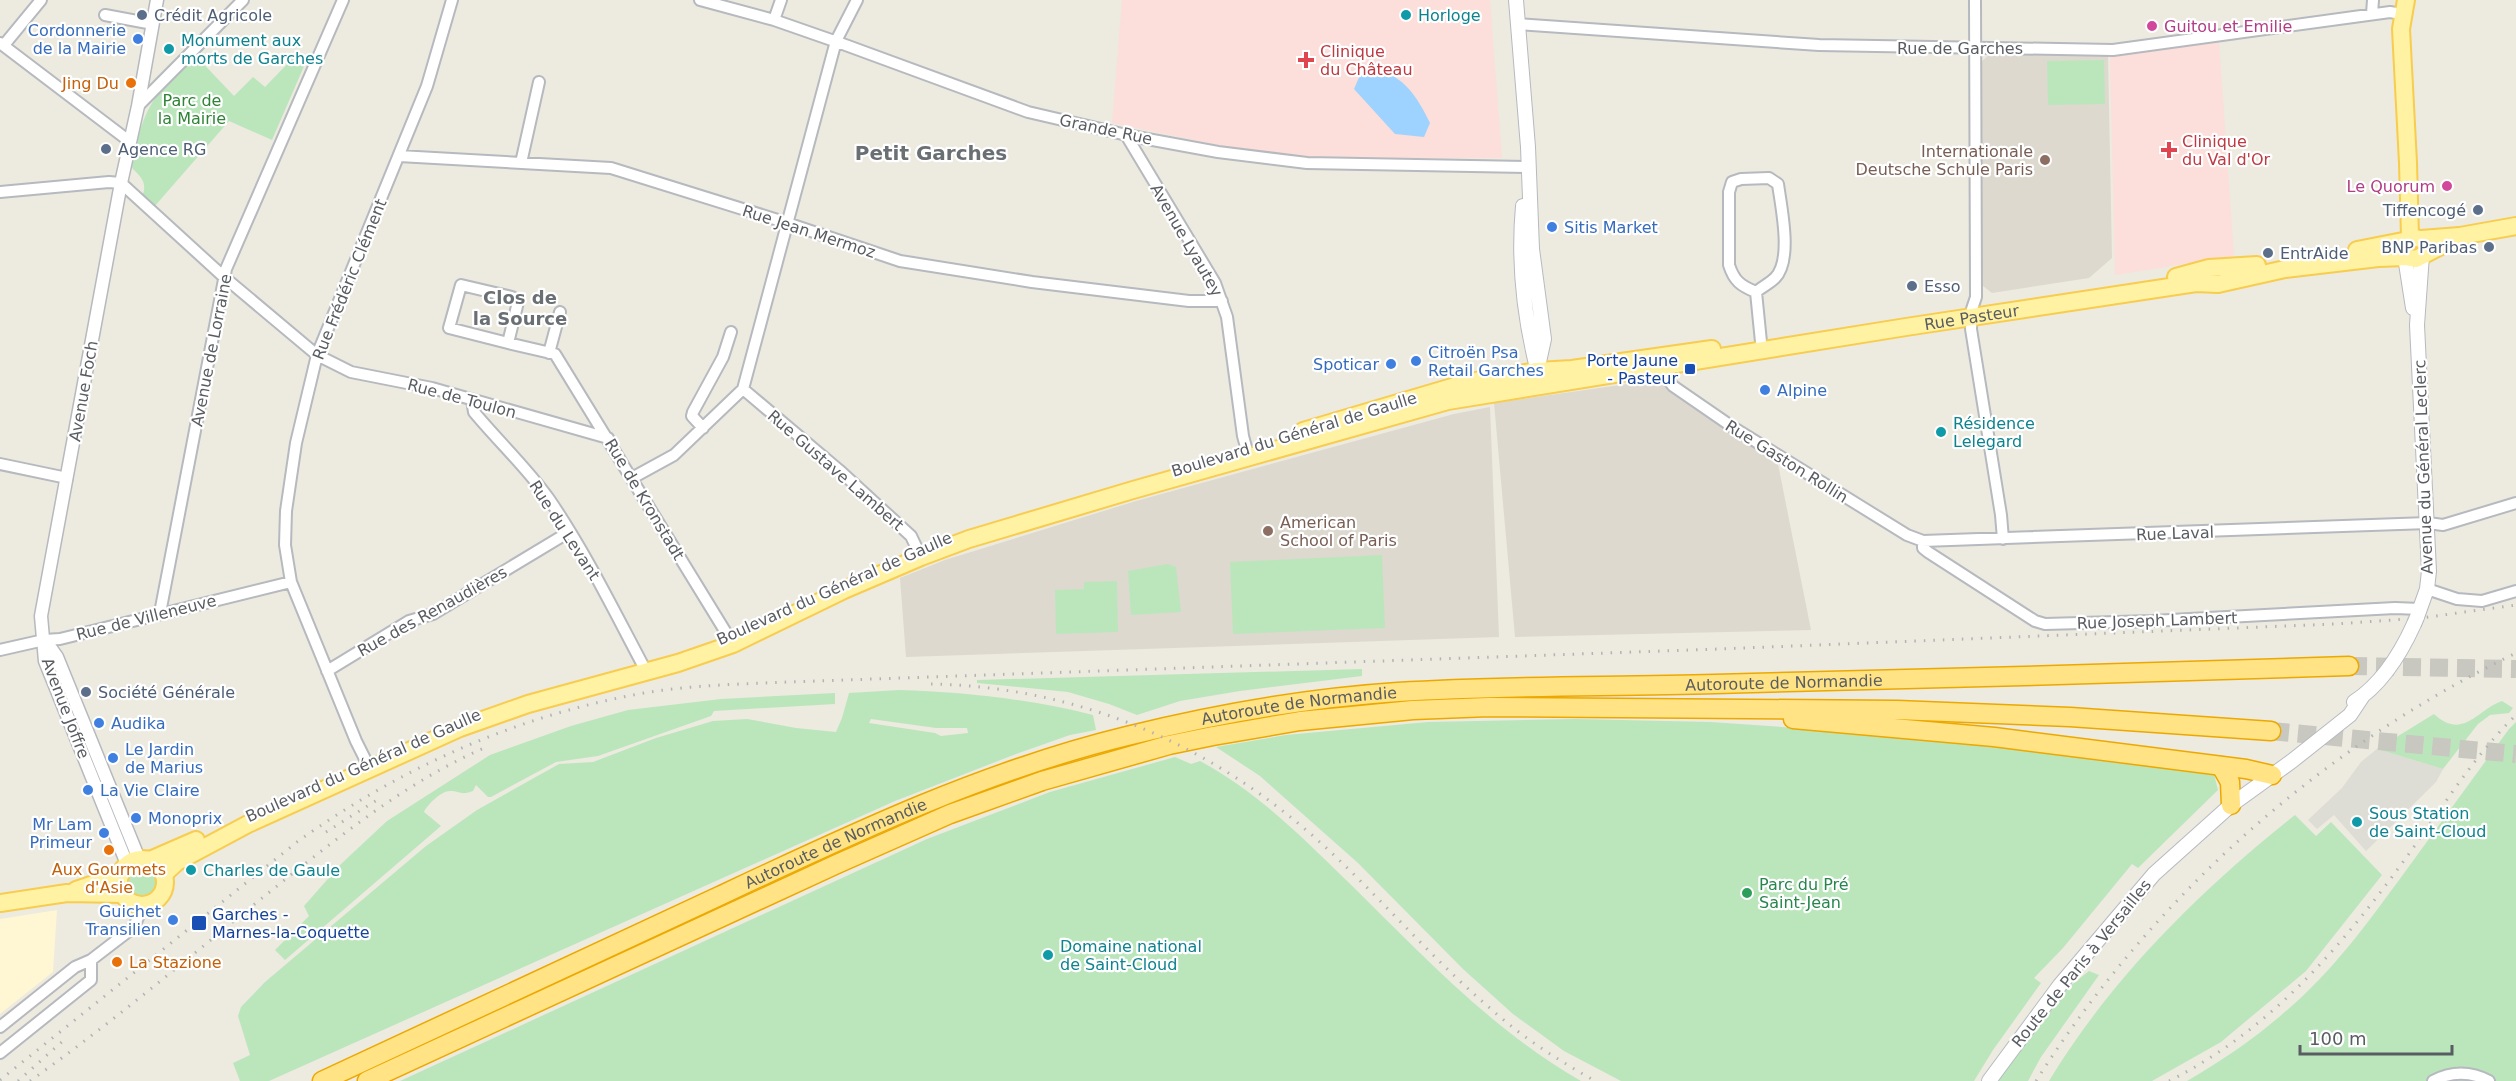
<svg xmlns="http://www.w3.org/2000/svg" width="2516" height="1081" font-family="'DejaVu Sans',sans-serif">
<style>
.commercial{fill:#fff6d3}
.industrial{fill:#dddcd5}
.education{fill:#ddd9cf}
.medical{fill:#fcdeda}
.green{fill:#bbe6bc;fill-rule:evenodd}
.water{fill:#9ed3ff}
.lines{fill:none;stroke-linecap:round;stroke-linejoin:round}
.motorway-tunnel{stroke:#c8c7c0;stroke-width:18;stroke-dasharray:18 9;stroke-linecap:butt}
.minor-casing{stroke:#b6b9be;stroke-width:14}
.tertiary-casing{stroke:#b6b9be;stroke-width:15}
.secondary-casing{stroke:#b6bac0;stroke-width:16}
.primary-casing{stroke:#f8cc4e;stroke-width:20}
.motorway-casing{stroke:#eda800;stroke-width:21}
.minor{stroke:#fff;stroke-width:10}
.tertiary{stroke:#fff;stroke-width:12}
.secondary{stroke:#fff;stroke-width:14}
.primary{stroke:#fff2a3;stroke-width:16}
.motorway{stroke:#ffe385;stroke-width:18}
.rail{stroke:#b2b3b3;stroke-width:3;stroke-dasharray:1.5 8;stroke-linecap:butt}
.secondary-bridge-casing{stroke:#b6bac0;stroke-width:16;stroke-linecap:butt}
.secondary-bridge{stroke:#fff;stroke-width:14}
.service-dot{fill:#5c6f8a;stroke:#fff;stroke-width:2}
.culture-dot{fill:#0f9aa8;stroke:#fff;stroke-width:2}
.hotel-dot{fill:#d1479c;stroke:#fff;stroke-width:2}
.shop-dot{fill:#3f7fe0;stroke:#fff;stroke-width:2}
.health-dot{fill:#e0444e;stroke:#fff;stroke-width:2}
.food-dot{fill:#e8710a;stroke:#fff;stroke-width:2}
.education-dot{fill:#8d6e63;stroke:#fff;stroke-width:2}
.transit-dot{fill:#1a4fb4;stroke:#fff;stroke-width:2}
.leisure-dot{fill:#2e9e5b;stroke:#fff;stroke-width:2}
.labels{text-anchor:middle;stroke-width:4.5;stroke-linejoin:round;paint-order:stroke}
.service-label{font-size:16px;fill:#4e5e75;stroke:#fff;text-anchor:start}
.culture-label{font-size:16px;fill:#0d838f;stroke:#fff;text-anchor:start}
.hotel-label{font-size:16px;fill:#b23c85;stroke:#fff;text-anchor:start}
.shop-label{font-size:16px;fill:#366cbe;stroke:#fff;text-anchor:start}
.street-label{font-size:16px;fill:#595d62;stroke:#fff}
.health-label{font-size:16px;fill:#be3a42;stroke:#fff;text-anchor:start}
.food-label{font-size:16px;fill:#c56008;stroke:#fff;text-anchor:end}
.park-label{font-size:16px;fill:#2f8335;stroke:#fff}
.education-label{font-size:16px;fill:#785e54;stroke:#fff;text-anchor:end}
.transit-label{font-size:16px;fill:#164399;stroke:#fff;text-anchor:end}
.leisure-label{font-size:16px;fill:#27864d;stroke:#fff;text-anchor:start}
.neighbourhood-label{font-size:18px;font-weight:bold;fill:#6a6f74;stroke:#fff}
.quarter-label{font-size:20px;font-weight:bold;fill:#6a6f74;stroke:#fff}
</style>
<rect width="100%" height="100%" fill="#edeae0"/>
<path class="commercial" d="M57,910L53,972L0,1014V919Z"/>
<path class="industrial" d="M2377,749L2443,769L2436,782L2366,851L2334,815L2317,829L2308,820L2342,788L2361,762Z"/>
<path class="education" d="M1991,53L2108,55L2112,258L2089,278L1992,293L1979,283L1981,62Z
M1655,380L1777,459L1811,630L1515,637L1494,403Z
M1490,407L1499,637L906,657L900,578L945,560L1136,501L1454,414Z"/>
<path class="medical" d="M1122,0H1490L1502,158H1316L1228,147L1112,123Z
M2219,42L2234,256L2115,275L2110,55Z"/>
<path class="green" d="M195,55L234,96L253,77L265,87L292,59L305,64L272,140L229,121L154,207L142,196C148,183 141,177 132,168C142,109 152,96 195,55Z
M2104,60L2105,104L2048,105L2047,61Z
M1382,555L1385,628L1233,634L1230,562Z
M1168,564L1176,567L1181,612L1131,615L1128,571Z
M1117,581L1118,632L1056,634L1055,590L1084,589V582Z
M1362,669V676L1240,691L1180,701L1137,715L1109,704L1068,692L977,683V680Z
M899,690C965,692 1029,699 1093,715L1096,730L1070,735L1016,754L895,801L269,1081H240L233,1063L250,1055L238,1016L241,1007L265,982L426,846L477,810L559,764L593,762L656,738L713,721L747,719L796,728L836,732L842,718L849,693ZM871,719L936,728H967L968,733L941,736L935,733L869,723Z
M835,693V704L714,711L711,716L598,756L556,762L491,797H488L476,785L473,791C460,796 461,791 450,791C441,791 427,805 424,812L441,826L285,960L275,950L309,916L304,906L341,864L387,821L490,755L571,726L628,710L721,699Z
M2502,701L2513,708L2509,713L2490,715L2478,724L2443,769L2377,749L2434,714C2463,741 2478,709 2502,701Z
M1575,719L1711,722L1797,728L2065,751L2214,774L2218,790L2138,868L2132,864L2063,948L2034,978L2041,983L1993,1050L1974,1081H1621L1564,1051L1513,1014L1463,969L1358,863L1260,776L1216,747L1286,735L1428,722Z
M2516,722V1081H2187C2225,1059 2261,1034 2294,1004C2339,964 2374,914 2410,865C2443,820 2476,774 2509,729Z
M1175,757L1191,764L1200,761C1256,791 1300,835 1345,879C1420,952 1490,1029 1581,1081H400L927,839L1050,792Z
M2295,815L2316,836L2331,822L2382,875L2306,971L2221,1042L2152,1081H2049C2112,977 2201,890 2295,815Z
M124 882a18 18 0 1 1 36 0a18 18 0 1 1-36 0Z
M2089,971L2099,975L2041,1057L2028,1081H1997L2012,1057L2060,994Z"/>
<path class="water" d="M1375,67C1406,79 1416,95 1430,123L1424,137L1395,134L1354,89L1360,75Z"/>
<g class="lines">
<path class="motorway-tunnel" d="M2349,666L2516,669
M2271,731L2516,754"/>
<defs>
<path id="minor" d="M700,0L774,20L840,43L1028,112L1131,136L1218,152L1307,163L1529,167
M1975,0L1976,297L1972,309L1971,329L2001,515L2003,539
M2372,14L2373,0
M105,15L153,24
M774,20L781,0
M1517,24L1819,45L2113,50L2390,12L2402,14
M0,43L129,141
M4,45L41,0
M138,106L243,0
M1126,135L1215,283L1227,317L1243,436L1249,458
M399,156L611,168L781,221L900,261L1032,282L1189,301H1222
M521,163L539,82
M1769,178L1778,184C1781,207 1793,260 1775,278C1770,283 1762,287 1756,292C1741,286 1734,281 1729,265V192L1732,182L1741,179Z
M0,192L109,182L121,183L224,277L317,355L351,372L432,388L608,438
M1756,292L1762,352
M508,343L449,328L461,285L512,297L518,302L508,343L555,354L733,644
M549,353L560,312
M1664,368L1666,377L1673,386L1734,428L1907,535L1923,541L2428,523L2443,525L2516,503
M743,389L839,470L911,536L921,557
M472,400L474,412C498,441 527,468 549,499C586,553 615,613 646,671
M703,428L692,416L693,412L723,357L731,332
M0,464L67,478
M632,478L674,455L743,389L836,41L857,0
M1923,541V548L1928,552L2035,621L2045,624L2152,621L2395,608L2420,609
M2427,589L2457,599L2482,601L2516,591
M160,613L226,269L343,0
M0,650L44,640L60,639L291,582
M327,671L409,621L433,614L569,532
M369,767L356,741L291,582L285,545L286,511L296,443L317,355L427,86L452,0
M0,1027L75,967L91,960L134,927L139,915L141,905
M0,1053L91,980V960
M2433,1081C2452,1071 2470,1071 2489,1081"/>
<path id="tertiary" d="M45,640L57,657L139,859
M127,864L45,661L41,616L121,183L138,106L157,0"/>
<path id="secondary" d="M1516,0L1528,147L1532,249L1544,339L1537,371
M1523,206C1518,260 1524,316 1537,368
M2405,257L2413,308
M2417,617L2427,589L2429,571L2417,325L2422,255
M2354,702C2382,684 2400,655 2414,624
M1989,1081L2060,985L2154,874L2231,805L2292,761L2350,715L2362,697"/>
<g id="primary">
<path d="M2406,0L2401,29L2408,163L2410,237"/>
<path d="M2402,244L2410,237L2421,239L2460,236L2516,226"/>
<path d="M2357,250L2403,241"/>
<path d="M2176,277L2209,268L2257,265"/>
<path d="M1303,431L1469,382L1537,371L1572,369L1712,349"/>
<circle cx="142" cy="882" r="23"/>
<path d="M150,860L196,840"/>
<path id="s1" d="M164,874L177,862L248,824L460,728L528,704L678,663L733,644L844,590L921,557L969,539L1133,490L1448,401L1906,327L2196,283L2218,284L2285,269L2378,258L2405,257L2416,259L2460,236"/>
<path d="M76,890L120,875"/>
<path d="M0,903L67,893L122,894"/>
</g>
<g id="motorway">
<path d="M1793,719L1994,737L2246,769L2272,775"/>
<path d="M2221,766L2230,782L2231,805"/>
<path id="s2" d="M322,1081C453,1020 584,959 715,898C849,835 983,771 1127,736C1216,714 1307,698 1398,692C1504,685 1609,687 1715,684C1926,679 2138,673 2349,666"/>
<path d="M367,1081L837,864L950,814L1042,781L1169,745L1213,736L1300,721L1413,710L1489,707L1897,710L2070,717L2271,731"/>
</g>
</defs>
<use href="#minor" class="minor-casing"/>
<use href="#tertiary" class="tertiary-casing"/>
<use href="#secondary" class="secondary-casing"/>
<use href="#primary" class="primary-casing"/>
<use href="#motorway" class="motorway-casing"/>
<use href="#minor" class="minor"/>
<use href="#tertiary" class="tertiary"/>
<use href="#secondary" class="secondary"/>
<use href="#primary" class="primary"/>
<use href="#motorway" class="motorway"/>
<path class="rail" d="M931,684C1080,687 1213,745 1322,844C1380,897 1431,958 1491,1009C1523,1038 1558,1060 1595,1081
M326,832L377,800
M0,1080L297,842C400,768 518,715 644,693C692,685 741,684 789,682L1719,649L2335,624L2421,618L2516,605
M18,1081L65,1039
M30,1081C119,1018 202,946 287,878C349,829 411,780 484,748
M2036,1081C2152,898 2321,747 2516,653
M2169,1081C2275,1028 2348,939 2416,844C2447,800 2477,753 2516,715"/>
<defs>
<path id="secondary-bridge" d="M2414,624L2417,617"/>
</defs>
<use href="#secondary-bridge" class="secondary-bridge-casing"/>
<use href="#secondary-bridge" class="secondary-bridge"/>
</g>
<g class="service-dot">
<circle cx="142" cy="15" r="6"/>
<circle cx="106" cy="149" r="6"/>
<circle cx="2478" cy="210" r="6"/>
<circle cx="2489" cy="247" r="6"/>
<circle cx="2268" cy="253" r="6"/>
<circle cx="1912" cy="286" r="6"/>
<circle cx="86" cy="692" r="6"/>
</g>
<g class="culture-dot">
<circle cx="1406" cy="15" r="6"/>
<circle cx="169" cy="49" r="6"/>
<circle cx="1941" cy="432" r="6"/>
<circle cx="2357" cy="822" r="6"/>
<circle cx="191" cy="870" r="6"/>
<circle cx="1048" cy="955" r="6"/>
</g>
<g class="hotel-dot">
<circle cx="2152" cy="26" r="6"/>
<circle cx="2447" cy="186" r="6"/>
</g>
<g class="shop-dot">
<circle cx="138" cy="39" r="6"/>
<circle cx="1552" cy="227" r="6"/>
<circle cx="1416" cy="361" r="6"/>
<circle cx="1391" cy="364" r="6"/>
<circle cx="1765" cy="390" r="6"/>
<circle cx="99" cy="723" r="6"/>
<circle cx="113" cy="758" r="6"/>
<circle cx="88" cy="790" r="6"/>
<circle cx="136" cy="818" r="6"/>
<circle cx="104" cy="833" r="6"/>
<circle cx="173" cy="920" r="6"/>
</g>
<g class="health-dot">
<path d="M1303 51h6v6h6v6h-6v6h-6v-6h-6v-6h6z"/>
<path d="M2166 141h6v6h6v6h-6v6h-6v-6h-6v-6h6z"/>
</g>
<g class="food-dot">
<circle cx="131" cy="83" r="6"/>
<circle cx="109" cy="850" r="6"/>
<circle cx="117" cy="962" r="6"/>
</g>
<g class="education-dot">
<circle cx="2045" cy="160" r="6"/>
<circle cx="1268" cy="531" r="6"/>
</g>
<g class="transit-dot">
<rect x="1684" y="363" width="12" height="12" rx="3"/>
<rect x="191" y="915" width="16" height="16" rx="3"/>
</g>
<circle class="leisure-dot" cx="1747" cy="893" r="6"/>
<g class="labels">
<g class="service-label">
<text x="154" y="21">Crédit Agricole</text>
<text x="118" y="155">Agence RG</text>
<text x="2466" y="216" text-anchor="end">Tiffencogé</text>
<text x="2477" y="253" text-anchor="end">BNP Paribas</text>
<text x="2280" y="259">EntrAide</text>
<text x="1924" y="292">Esso</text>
<text x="98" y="698">Société Générale</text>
</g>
<g class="culture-label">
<text x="1418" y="21">Horloge</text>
<text x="181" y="46">Monument aux<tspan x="181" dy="18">morts de Garches</tspan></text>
<text x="1953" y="429">Résidence<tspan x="1953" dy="18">Lelegard</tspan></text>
<text x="2369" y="819">Sous Station<tspan x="2369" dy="18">de Saint-Cloud</tspan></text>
<text x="203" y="876">Charles de Gaule</text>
<text x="1060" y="952">Domaine national<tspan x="1060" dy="18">de Saint-Cloud</tspan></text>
</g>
<g class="hotel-label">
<text x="2164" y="32">Guitou et Emilie</text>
<text x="2435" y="192" text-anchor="end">Le Quorum</text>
</g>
<g class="shop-label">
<text x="126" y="36" text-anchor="end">Cordonnerie<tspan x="126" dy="18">de la Mairie</tspan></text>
<text x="1564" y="233">Sitis Market</text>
<text x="1428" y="358">Citroën Psa<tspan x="1428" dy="18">Retail Garches</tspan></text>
<text x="1379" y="370" text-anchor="end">Spoticar</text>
<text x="1777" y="396">Alpine</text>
<text x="111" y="729">Audika</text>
<text x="125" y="755">Le Jardin<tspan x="125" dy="18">de Marius</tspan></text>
<text x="100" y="796">La Vie Claire</text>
<text x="148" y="824">Monoprix</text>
<text x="92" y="830" text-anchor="end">Mr Lam<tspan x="92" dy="18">Primeur</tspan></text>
<text x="161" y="917" text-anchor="end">Guichet<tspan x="161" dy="18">Transilien</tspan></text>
</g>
<g class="street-label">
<text x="1960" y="54">Rue de Garches</text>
<text transform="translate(1106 129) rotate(12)" y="6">Grande Rue</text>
<text transform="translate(809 231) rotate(18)" y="6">Rue Jean Mermoz</text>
<text transform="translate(1187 240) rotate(60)" y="6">Avenue Lyautey</text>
<text transform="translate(349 279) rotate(-68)" y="6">Rue Frédéric Clément</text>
<text dy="6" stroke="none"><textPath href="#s1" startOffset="1904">Rue Pasteur</textPath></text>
<text transform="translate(211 350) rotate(-79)" y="6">Avenue de Lorraine</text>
<text transform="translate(83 391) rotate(-80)" y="6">Avenue Foch</text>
<text transform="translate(462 398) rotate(15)" y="6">Rue de Toulon</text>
<text transform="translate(1294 434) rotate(-17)" y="6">Boulevard du Général de Gaulle</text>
<text transform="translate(1787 461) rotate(32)" y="6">Rue Gaston Rollin</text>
<text transform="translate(2423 467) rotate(-92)" y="6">Avenue du Général Leclerc</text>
<text transform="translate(836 470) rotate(41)" y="6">Rue Gustave Lambert</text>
<text transform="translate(645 499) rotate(59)" y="6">Rue de Kronstadt</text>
<text transform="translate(565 530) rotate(57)" y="6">Rue du Levant</text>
<text transform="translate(2175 533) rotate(-2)" y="6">Rue Laval</text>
<text transform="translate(834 588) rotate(-24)" y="6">Boulevard du Général de Gaulle</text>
<text transform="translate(432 611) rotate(-29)" y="6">Rue des Renaudières</text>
<text transform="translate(146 617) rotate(-14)" y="6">Rue de Villeneuve</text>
<text transform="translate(2157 620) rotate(-2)" y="6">Rue Joseph Lambert</text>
<text dy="6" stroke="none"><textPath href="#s2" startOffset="1538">Autoroute de Normandie</textPath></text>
<text dy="6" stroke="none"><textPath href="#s2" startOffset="1052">Autoroute de Normandie</textPath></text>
<text transform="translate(66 708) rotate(69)" y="6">Avenue Joffre</text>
<text transform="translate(363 765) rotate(-24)" y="6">Boulevard du Général de Gaulle</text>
<text dy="6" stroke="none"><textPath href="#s2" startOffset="566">Autoroute de Normandie</textPath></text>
<text transform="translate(2081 963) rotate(-51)" y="6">Route de Paris à Versailles</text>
</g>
<g class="health-label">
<text x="1320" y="57">Clinique<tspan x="1320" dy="18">du Château</tspan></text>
<text x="2182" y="147">Clinique<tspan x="2182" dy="18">du Val d'Or</tspan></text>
</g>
<g class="food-label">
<text x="119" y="89">Jing Du</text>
<text x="109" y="875" text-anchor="middle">Aux Gourmets<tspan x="109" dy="18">d'Asie</tspan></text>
<text x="129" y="968" text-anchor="start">La Stazione</text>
</g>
<g class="park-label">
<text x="192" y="106">Parc de<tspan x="192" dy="18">la Mairie</tspan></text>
</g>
<g class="education-label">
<text x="2033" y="157">Internationale<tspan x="2033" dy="18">Deutsche Schule Paris</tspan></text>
<text x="1280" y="528" text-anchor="start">American<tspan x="1280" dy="18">School of Paris</tspan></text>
</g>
<g class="transit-label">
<text x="1678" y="366">Porte Jaune<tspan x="1678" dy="18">- Pasteur</tspan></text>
<text x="212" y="920" text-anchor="start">Garches -<tspan x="212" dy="18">Marnes-la-Coquette</tspan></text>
</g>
<g class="leisure-label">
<text x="1759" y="890">Parc du Pré<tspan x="1759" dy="18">Saint-Jean</tspan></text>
</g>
<g class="neighbourhood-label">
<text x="520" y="304">Clos de<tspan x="520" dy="21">la Source</tspan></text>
</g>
<g class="quarter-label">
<text x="931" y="160">Petit Garches</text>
</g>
</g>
<path d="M2300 1045v9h152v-9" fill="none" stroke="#595d62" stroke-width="3"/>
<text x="2309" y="1045" font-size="18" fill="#595d62" stroke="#ffffff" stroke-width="4.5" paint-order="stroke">100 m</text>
</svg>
